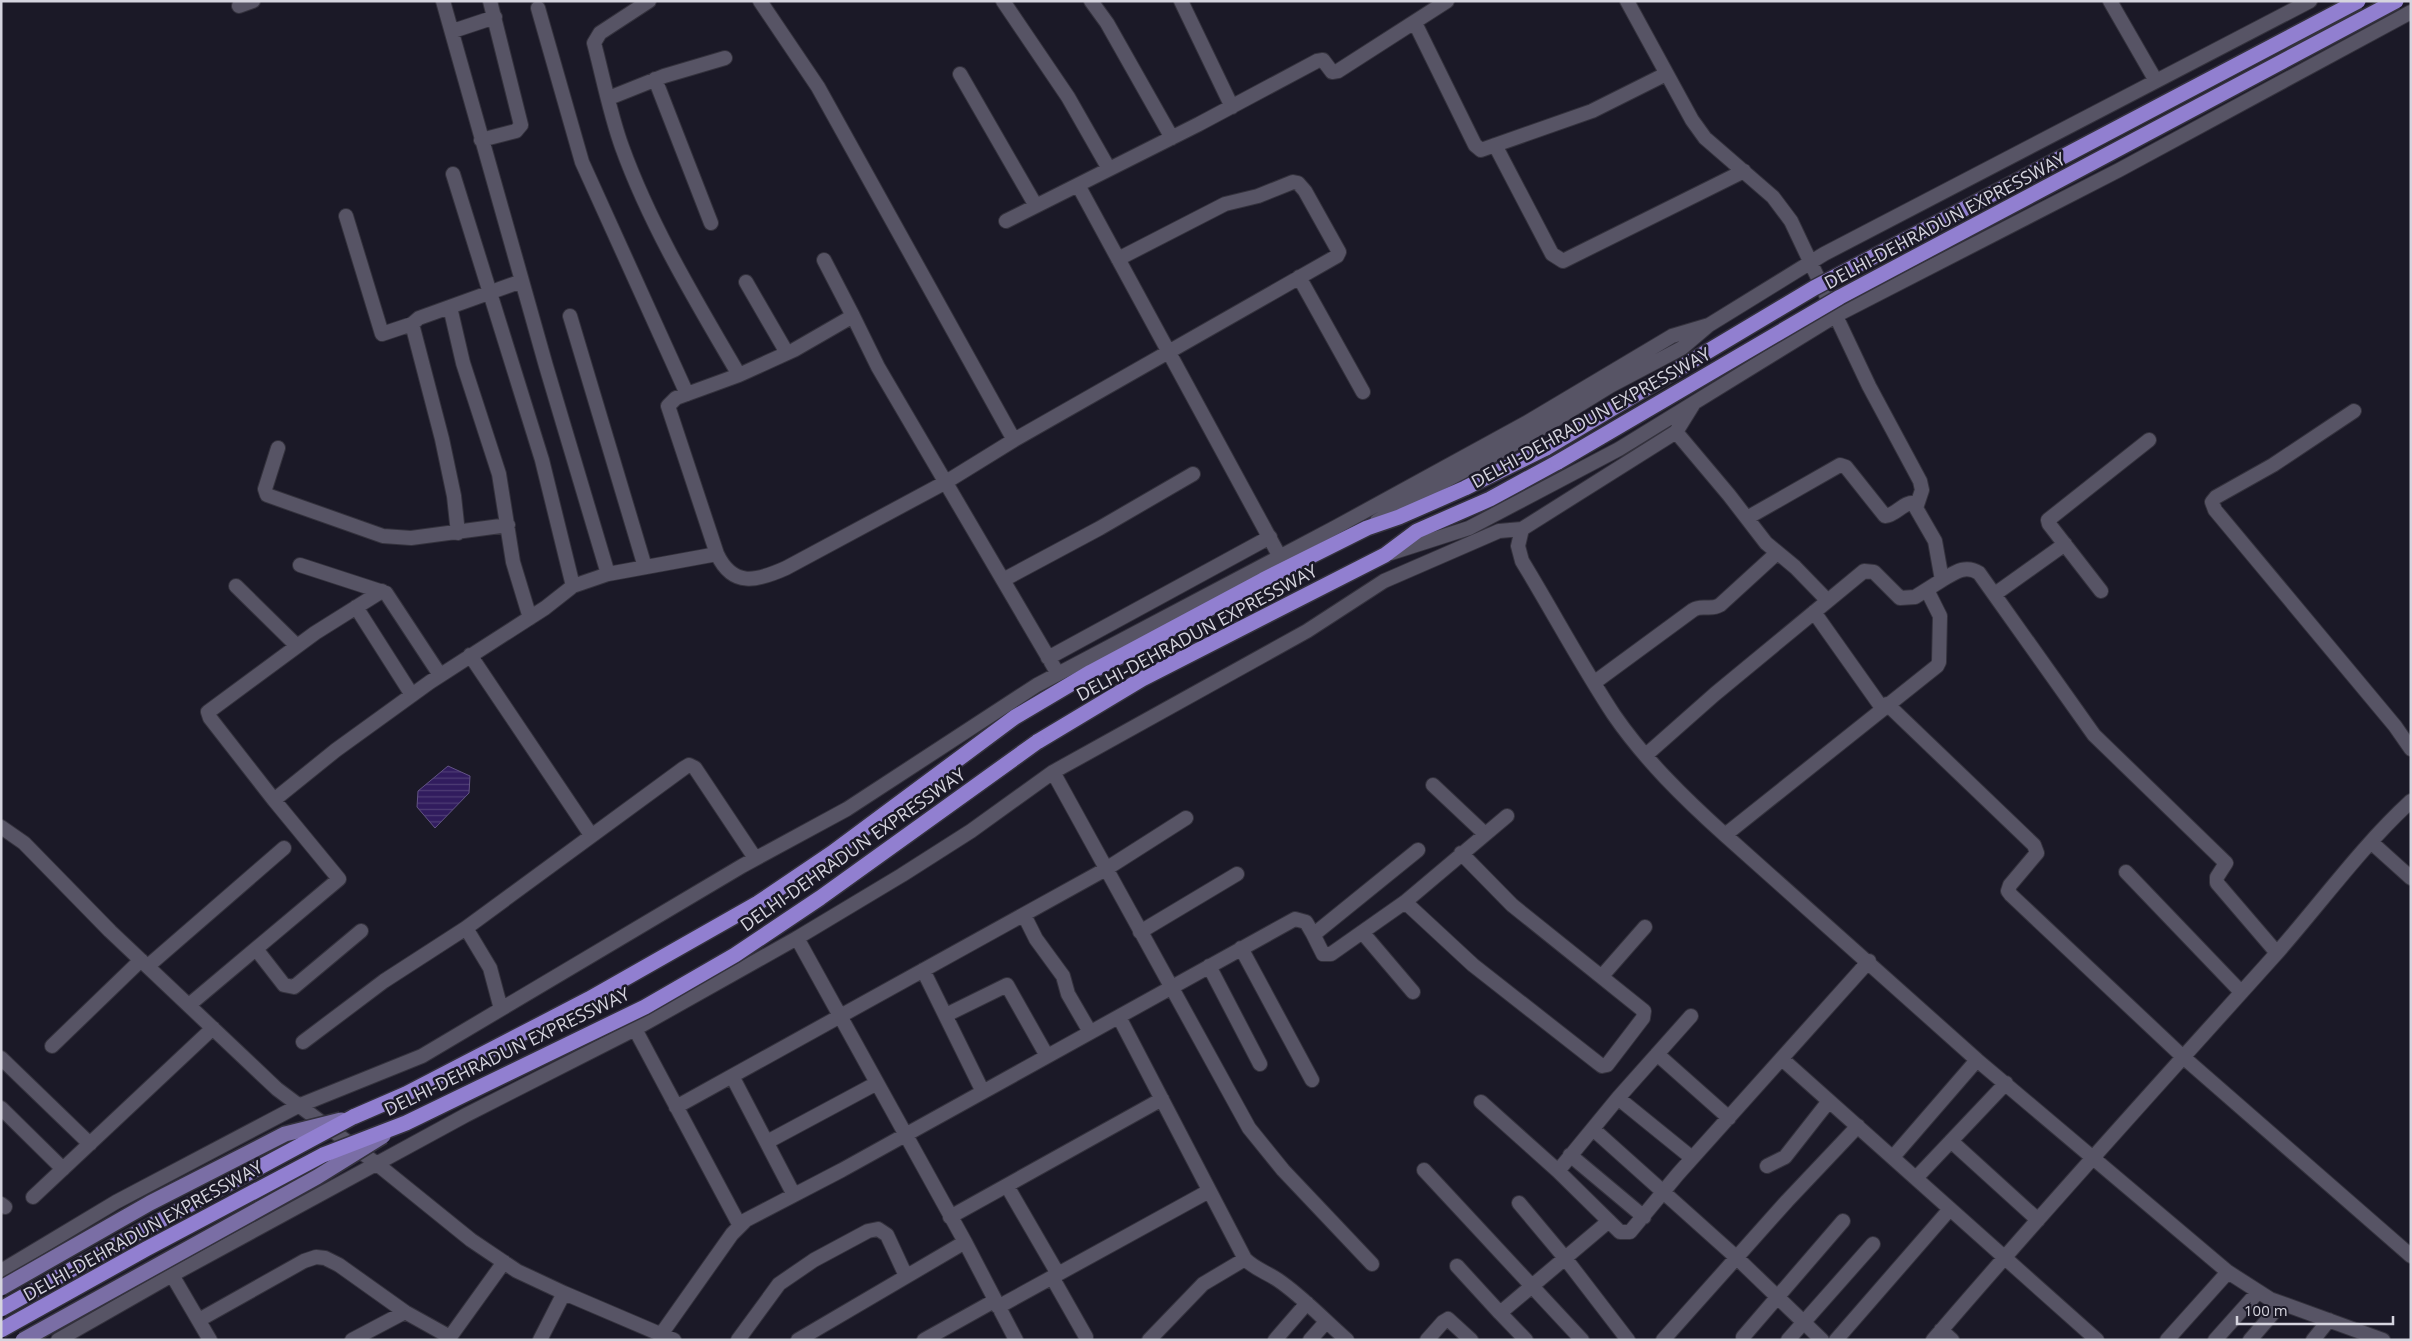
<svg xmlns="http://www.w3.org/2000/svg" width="2412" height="1341" font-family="'Open Sans',sans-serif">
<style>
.water{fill:url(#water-rules);stroke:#625384}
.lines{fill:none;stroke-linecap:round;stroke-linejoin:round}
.minor-casing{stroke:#34323d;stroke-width:16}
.highway-casing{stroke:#34323d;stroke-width:18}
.minor{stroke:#575465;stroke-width:14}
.highway{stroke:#917fd0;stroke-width:15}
.major-bridge-casing{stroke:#34323d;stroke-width:18;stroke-linecap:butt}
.highway-bridge-casing{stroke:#34323d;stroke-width:18;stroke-linecap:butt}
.major-bridge{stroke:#7a6ea5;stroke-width:15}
.highway-bridge{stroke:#917fd0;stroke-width:15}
.labels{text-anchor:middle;stroke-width:5;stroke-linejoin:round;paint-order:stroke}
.street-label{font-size:18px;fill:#d5d4de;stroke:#1b1927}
</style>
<defs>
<pattern id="water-rules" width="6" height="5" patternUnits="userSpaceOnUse" patternTransform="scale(1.25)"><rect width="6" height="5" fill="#311c5e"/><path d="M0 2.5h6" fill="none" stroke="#4e3c75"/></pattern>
</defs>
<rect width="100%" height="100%" fill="#1b1927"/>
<path class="water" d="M448,766L470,776L469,793L435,828L417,807L418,791Z"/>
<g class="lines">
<defs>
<path id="minor" d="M649,1L600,33L594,43C603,77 610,114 622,147C651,227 696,301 739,375L794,350L853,316L878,367L1058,674
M760,1L818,87L1014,440
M1003,1L1068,97L1109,169
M1091,1L1107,23L1172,138
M1181,1L1232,107
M1627,1L1692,120L1705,138L1773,197L1791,221L1869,386L1920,481L1922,490L1916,508L1935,541L1942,580C1954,573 1965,564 1979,573L2094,735L2226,863L2217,877V883L2277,953
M2110,1L2156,81
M239,6L253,1
M538,8L582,162L687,394
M1415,23L1475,145L1481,150L1592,111L1666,74
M453,31L495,17
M960,74L1036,206
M655,79L711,223
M609,98L664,76L725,58
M481,140L516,131L521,125L490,1
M1495,145L1552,254L1563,261L1744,171
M453,174L542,460L573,586
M1078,185L1280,557
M346,216L382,334L412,324
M1006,221L1199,124L1317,61L1323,60L1332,72L1338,71L1447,1
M824,260L853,316
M1299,277L1363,392
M746,282L787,353
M450,307L463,363L499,474L513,562L530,618
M570,316L645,567
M739,375L676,398L668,406L717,554C733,588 757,581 786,568L946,482L1014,440L1337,256L1339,252L1305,191L1298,183L1293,182L1258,196L1225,204L1118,259
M1694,403L1676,432L1522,529L1518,546L1522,561C1553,612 1581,665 1614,715C1645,760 1685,799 1725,835L1977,1060L2228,1272L2270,1299L2383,1340
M2354,411L2273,465L2216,497L2212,502L2215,510L2395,726L2411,749
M1676,432L1729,495L1766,543L1795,567L1827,600
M278,448L265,489L267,495L383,536L411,538L508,525
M1747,518L1840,465L1846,467L1885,516C1897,515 1903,501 1916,503
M1377,521L1415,497L1529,436L1610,386L1682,348L1709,325L1824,254L2310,1
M458,533L454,496L442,439L412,324L419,318L522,281
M1391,553L1469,528L1619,449L1835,316L2119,170L2411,12
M300,565L386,593L440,675
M608,574L717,554
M1003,580L1100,528L1193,474
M236,586L297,646
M2101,591L2049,524L2048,520L2149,440
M1995,594L2065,544
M356,607L412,695
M1814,612L1882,708
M470,655L591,835
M1048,658L1270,537
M1595,682L1693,610C1702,604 1710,611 1720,605L1777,553
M1887,704L2034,845L2037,853L2010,885L2008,891L2011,895L2182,1056L2411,1256
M1646,755L1715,694L1864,571L1874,572L1900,598L1915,597L1942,580
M1053,772L1249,1128L1283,1170L1372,1264
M1433,785L1485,834
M274,800L210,718L208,712L315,633L382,591
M1,827L24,843L110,931L277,1089L377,1164L471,1240L517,1271L564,1293L674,1340
M1725,835L1937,666L1939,662L1940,616L1927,590
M2371,842L2411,878
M2126,872L2241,992
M1405,902L1473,965L1598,1063L1602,1066L1607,1065L1643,1018L1644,1011L1512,905L1461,853
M1024,915L1036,939L1063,976L1068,994L1090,1032
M1140,932L1237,874
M1362,932L1413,992
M1313,934L1323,954H1331L1405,902L1507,816
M797,938L965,1242L1016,1340
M1241,948L1312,1080
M256,949L284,985L294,987L361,931
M148,966L284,848
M1209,966L1260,1064
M923,970L983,1092
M1602,976L1645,927
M189,1005L339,879L274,800L336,750L430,682L545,608L573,586L608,574L546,366L443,1
M501,1009L490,968L466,928L684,768L689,765L695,768L755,858
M946,1015L1007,985L1047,1056
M1119,1017L1245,1259C1255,1269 1266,1272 1278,1280C1303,1297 1324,1320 1347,1340
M635,1029L740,1226
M303,1042L384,981L466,928
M52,1046L141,960
M1657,1054L1729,1118
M1,1058L90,1144
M1782,1059L2097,1340
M732,1076L794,1195
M1618,1098L1692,1158
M1481,1102L1558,1171L1620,1232H1630L1678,1174L1869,961
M676,1107L1106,869L1186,818
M1,1108L63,1169
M1593,1129L1737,1258L1822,1340
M1951,1141L2038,1220
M767,1142L877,1083
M1570,1155L1644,1217
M1893,1157L1977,1060
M1767,1166L1785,1157L1829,1101
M1424,1170L1582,1340
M1558,1171L1618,1098L1691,1016
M1916,1178L2006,1083
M1007,1186L1058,1274
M33,1197L213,1028
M1519,1203L1565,1258L1628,1340
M1,1204L5,1207
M950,1217L1162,1099
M1457,1266L1500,1313
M1,1271L116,1202L298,1106L422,1056L742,866L847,809L1037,685L1336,527L1526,423L1672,336L1709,325
M172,1275L210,1340
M1052,1277L1086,1337
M998,1307L1209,1191
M199,1320L304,1261L316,1257L325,1258L339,1265L405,1312L450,1337L504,1262
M1941,1330L1952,1340
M662,1333L732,1234L746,1220L842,1170L1295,919L1306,922L1313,934L1318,931L1418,850
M1743,1337L1843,1221
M58,1340L172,1275L466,1115L635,1029L797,938L902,875L971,831L1053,772L1307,631L1384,581L1499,531L1522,529
M352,1340L405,1312
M540,1340L564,1293
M738,1340L779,1284L814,1260L868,1231L878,1229L887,1235L906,1276
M798,1340L965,1242
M924,1340L994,1301
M1149,1340L1203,1284L1245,1259
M1275,1340L1307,1303
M1310,1340L1326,1322
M1427,1340L1443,1322L1448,1319L1471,1340
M1526,1340L1500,1313L1609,1221
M1663,1340L1787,1201L1858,1126
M1788,1340L1873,1244
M1836,1340L1950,1209
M1933,1340C2045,1209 2161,1082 2276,954C2321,903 2361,847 2411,801
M2167,1340L2228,1272
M2215,1340L2258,1292
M2250,1340L2281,1304
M2313,1340L2329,1320"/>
<path id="highway" d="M1037,742L1142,679L1385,555L1417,531L1490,499L1558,462
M353,1117L406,1094L589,999L758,903L832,853L1015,717L1091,672L1263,580L1367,528L1399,517L1465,488L1546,448"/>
</defs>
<use href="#minor" class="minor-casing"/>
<use href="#highway" class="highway-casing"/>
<use href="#minor" class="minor"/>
<use href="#highway" class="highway"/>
<defs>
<path id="major-bridge" d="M1,1288L150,1203L285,1134L341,1120
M23,1340L317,1177L383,1136"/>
<path id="highway-bridge" d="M1546,448L1814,288L2358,1
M1558,462L1840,297L2396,1
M1,1309L137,1233L353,1117
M1,1330L146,1249L323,1155L406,1123L645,1007L735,955L820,898L1037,742"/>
</defs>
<use href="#major-bridge" class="major-bridge-casing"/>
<use href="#highway-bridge" class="highway-bridge-casing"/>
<use href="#major-bridge" class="major-bridge"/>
<use href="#highway-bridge" class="highway-bridge"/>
</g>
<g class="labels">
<g class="street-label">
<text transform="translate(1945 221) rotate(-28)" y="6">DELHI-DEHRADUN EXPRESSWAY</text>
<text transform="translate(1591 418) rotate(-29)" y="6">DELHI-DEHRADUN EXPRESSWAY</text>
<text transform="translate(1197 633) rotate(-28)" y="6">DELHI-DEHRADUN EXPRESSWAY</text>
<text transform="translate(853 850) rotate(-35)" y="6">DELHI-DEHRADUN EXPRESSWAY</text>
<text transform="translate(507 1052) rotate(-26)" y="6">DELHI-DEHRADUN EXPRESSWAY</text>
<text transform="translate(143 1231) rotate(-29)" y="6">DELHI-DEHRADUN EXPRESSWAY</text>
</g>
</g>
<rect width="2412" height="1341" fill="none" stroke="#d5d4de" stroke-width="5"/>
<path d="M2237 1316v8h156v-8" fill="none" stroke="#d5d4de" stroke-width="2.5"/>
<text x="2244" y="1316" font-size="15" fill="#d5d4de" stroke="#1b1927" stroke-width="4" paint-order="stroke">100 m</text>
</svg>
